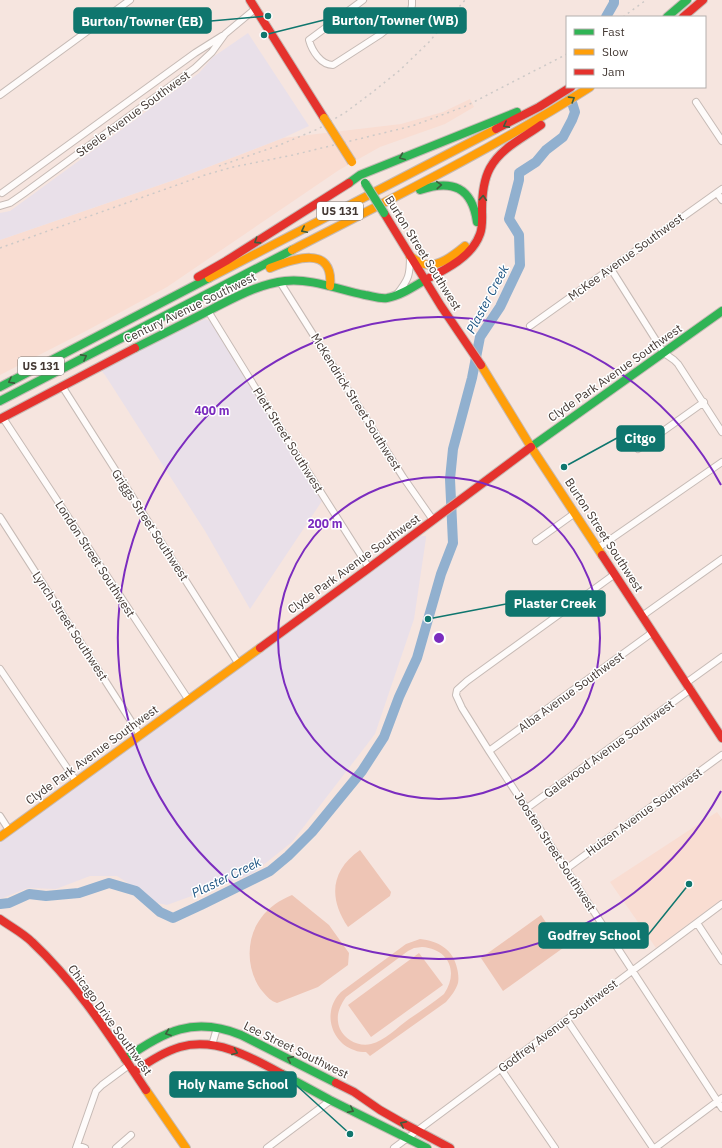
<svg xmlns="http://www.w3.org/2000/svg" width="722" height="1148" font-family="'IBM Plex Sans',sans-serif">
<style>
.built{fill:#f9ddd2}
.industrial{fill:#e9e0e9}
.green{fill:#eec5b5;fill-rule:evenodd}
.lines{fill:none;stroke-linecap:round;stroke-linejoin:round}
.river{stroke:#91b0cf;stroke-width:10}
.street-casing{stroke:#c6bab5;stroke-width:8}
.fast-casing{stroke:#c6bab5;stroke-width:10}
.slow-casing{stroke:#c6bab5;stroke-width:10}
.jam-casing{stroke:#c6bab5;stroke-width:10}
.street{stroke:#fefbfa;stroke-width:6}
.fast{stroke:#30b455;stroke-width:8}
.slow{stroke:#ff9f0a;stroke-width:8}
.jam{stroke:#e5322d;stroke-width:8}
.rail{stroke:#cdc9c7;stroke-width:1.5;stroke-dasharray:2 4;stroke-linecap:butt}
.fast-bridge-casing{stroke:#c6bab5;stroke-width:10;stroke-linecap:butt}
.slow-bridge-casing{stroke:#c6bab5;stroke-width:10;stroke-linecap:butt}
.fast-bridge{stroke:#30b455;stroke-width:8}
.slow-bridge{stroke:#ff9f0a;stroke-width:8}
.oneway{stroke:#3d5d3d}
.ring{fill:none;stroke:#7b2cbf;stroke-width:2}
.labels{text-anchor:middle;stroke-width:3;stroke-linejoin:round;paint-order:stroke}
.shield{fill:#fff;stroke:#7b7470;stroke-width:1}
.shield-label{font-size:11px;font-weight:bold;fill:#433833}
.street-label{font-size:12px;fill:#433833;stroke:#fff}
.water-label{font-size:13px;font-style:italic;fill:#1e5583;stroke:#fff}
.centre{fill:#7b2cbf;stroke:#fff;stroke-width:2}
.ring-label{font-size:12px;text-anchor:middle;font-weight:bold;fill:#7b2cbf;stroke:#fff;stroke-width:3;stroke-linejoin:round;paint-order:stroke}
.leader{fill:none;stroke:#0f766e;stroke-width:1.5}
.callout-dot{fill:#0f766e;stroke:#fff;stroke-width:1.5}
.callout{fill:#0f766e;stroke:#0f766e;stroke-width:1.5}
.callout-label{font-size:13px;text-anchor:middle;font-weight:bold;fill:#fff}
</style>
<rect width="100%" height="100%" fill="#f6e5df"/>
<path class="built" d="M470,99L474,107L445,124L380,147L339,170L167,287L86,331L0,375V240L177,179L283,138L401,124L443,112Z
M717,812L722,819V899L656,948L610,882Z"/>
<path class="industrial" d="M248,33L309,126L283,138L177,179L0,240V213L10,211L199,73L213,57Z
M205,319L210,321L322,501L250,609L205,531L105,375L101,370Z
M420,536H426V538L414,619L375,734L292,842L252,874L167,905L157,903L150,897L117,876H90L56,889L28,888L0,899V842Z"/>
<path class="green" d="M360,850L391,892L390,896L348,927C328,898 331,870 360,850Z
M292,895L329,925L349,953L348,965L318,987L277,1003C271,1001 267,997 263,992C246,972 245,939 261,918C269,907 280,900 292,895Z
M541,915L563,948L503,991L481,958Z
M420,939C438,941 453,949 457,968C458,972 459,978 458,983C456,990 451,996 446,1002L370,1056L366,1052C362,1052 358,1052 354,1050C338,1045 328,1027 331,1011C332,1004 336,997 341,992L406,944ZM422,947C449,949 459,972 444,994C433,1003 421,1011 409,1019C398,1027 384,1041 371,1044C359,1047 345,1040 340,1029C335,1017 339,1007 346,997L408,951L414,948Z
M419,953L443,985L371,1037L348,1005Z"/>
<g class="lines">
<path class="river" d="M606,17L614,3V0
M0,904L9,903L29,894L46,896L79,893L109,883L136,891L160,912L173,918L201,905L270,871L288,856L312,832L362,771L384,737L399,697L417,658L441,574L453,543L450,479L453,449L472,378L480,337L500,307L520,265L519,235L509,219L519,180V173L536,162L546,150L563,137L572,120L575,112L569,93"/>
<defs>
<path id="street" d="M363,0L309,40C312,51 321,65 333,65L381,34L411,10L412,5V0
M0,95L130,0
M696,102L722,141
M2,193L195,53L222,36
M717,193L722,200
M0,206L10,203L23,194L195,68L212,52L225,34L255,9
M611,269L664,353L674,360L678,364L722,432
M280,282L403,477L433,520
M397,294C409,279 410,275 410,256
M208,311L282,431L369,568
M530,326L722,189
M62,386L238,663
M3,418L188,699
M638,449L704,402
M0,517L140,735
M536,541L575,513
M598,548L722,462
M615,574L467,681L457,690L456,695L462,708L489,751L722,1108
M642,616L722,559
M0,669L76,781
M686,683L722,657
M489,751L653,632
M527,808L691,689
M0,816L9,830
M566,869L722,755
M697,923L722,961
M567,1020L653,1148
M212,1045L217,1028
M501,1069L555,1148
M77,1145L85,1148
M76,1148L96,1091L102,1085L129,1065
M116,1148L131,1135
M267,1148L331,1100
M394,1148L722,904
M655,1148L722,1098"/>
<path id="fast" d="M667,17L687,0
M349,183L360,175L517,112
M420,190C452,179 472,187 477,222
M135,348C161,335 187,322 214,308C236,297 259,284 285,281C312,278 339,290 365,295C372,296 379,299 387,298C400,296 413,287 425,280
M0,387L209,278
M0,401L292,250
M531,447L722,311
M125,1059C164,1031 194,1016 241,1035L336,1083
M282,1074L330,1100L427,1148"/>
<path id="slow" d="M292,250C393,198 494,148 590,87
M410,256C414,259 419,263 424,264C439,268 455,254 465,246
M270,268C293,259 334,244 330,286
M209,278L496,129
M481,365L531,447L602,555
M0,837L260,648
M146,1090L186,1148"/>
<path id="jam" d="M250,0L324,118
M683,17L703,0
M496,129L539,107L571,87
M384,213L441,306L481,365
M198,277L226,261L349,183
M425,280C445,270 472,257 480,234C483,226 482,217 482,210C482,195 483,181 490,168C501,148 523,138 541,125
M0,419L135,348
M602,555L722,738
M260,648L369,568L531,447
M0,919C11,927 23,933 32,942C78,985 111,1038 146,1090
M134,1072C148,1062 163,1052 180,1047C216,1037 251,1057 282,1074
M336,1083L354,1092L380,1110L401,1122L450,1148"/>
</defs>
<use href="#street" class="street-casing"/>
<use href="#fast" class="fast-casing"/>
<use href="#slow" class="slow-casing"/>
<use href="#jam" class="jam-casing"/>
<use href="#street" class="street"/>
<use href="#fast" class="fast"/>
<use href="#slow" class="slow"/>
<use href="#jam" class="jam"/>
<path class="rail" d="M623,17L646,0
M219,166L277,146L318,129L346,112L374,91L400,70L429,42L465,0
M0,248L205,175L233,167L293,155L412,126L466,106L567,54"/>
<defs>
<path id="fast-bridge" d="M365,183L384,213"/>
<path id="slow-bridge" d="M324,118L352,162"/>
</defs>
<use href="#fast-bridge" class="fast-bridge-casing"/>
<use href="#slow-bridge" class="slow-bridge-casing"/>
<use href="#fast-bridge" class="fast-bridge"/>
<use href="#slow-bridge" class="slow-bridge"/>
</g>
<defs><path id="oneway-chevron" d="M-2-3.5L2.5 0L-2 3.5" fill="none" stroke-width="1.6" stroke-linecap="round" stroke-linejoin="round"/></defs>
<g class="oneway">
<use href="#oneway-chevron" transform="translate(572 99) rotate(-32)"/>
<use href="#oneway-chevron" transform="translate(506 125) rotate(152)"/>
<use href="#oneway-chevron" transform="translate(402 157) rotate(158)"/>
<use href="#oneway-chevron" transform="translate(439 185) rotate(-4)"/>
<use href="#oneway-chevron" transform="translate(483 198) rotate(-86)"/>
<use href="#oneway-chevron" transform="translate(304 230) rotate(153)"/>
<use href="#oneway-chevron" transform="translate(257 241) rotate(147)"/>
<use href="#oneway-chevron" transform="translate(84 357) rotate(-28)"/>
<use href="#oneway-chevron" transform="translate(11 381) rotate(152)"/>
<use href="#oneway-chevron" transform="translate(168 1033) rotate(160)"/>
<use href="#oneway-chevron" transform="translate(235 1052) rotate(21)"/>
<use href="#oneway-chevron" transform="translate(290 1059) rotate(-154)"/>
<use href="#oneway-chevron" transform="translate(351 1110) rotate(26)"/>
<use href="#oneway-chevron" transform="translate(403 1124) rotate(-153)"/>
</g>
<g class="ring">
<circle cx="439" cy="638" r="161"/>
<path d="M721 791A321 321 0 1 1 721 485"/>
</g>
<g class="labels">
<g class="shield">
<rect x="317" y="202" width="46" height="18" rx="3"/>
<rect x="18" y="357" width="46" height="18" rx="3"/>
</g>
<g class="shield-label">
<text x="340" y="215">US 131</text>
<text x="41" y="370">US 131</text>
</g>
<g class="street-label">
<text transform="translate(133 114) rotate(-36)" y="4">Steele Avenue Southwest</text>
<text transform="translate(423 253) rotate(58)" y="4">Burton Street Southwest</text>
<text transform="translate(626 257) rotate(-36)" y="4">McKee Avenue Southwest</text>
<text transform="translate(190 308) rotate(-26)" y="4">Century Avenue Southwest</text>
<text transform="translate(615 373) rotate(-35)" y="4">Clyde Park Avenue Southwest</text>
<text transform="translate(356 402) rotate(58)" y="4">McKendrick Street Southwest</text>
<text transform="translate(288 440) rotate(58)" y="4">Plett Street Southwest</text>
<text transform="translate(150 525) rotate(57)" y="4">Griggs Street Southwest</text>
<text transform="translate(604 535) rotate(57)" y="4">Burton Street Southwest</text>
<text transform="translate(95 559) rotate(57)" y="4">London Street Southwest</text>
<text transform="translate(354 564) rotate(-36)" y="4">Clyde Park Avenue Southwest</text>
<text transform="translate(70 626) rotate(57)" y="4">Lynch Street Southwest</text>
<text transform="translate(571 692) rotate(-36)" y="4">Alba Avenue Southwest</text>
<text transform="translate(609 749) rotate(-36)" y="4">Galewood Avenue Southwest</text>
<text transform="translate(92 755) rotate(-36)" y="4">Clyde Park Avenue Southwest</text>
<text transform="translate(644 812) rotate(-36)" y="4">Huizen Avenue Southwest</text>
<text transform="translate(555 852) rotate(57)" y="4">Joosten Street Southwest</text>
<text transform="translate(110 1020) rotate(54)" y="4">Chicago Drive Southwest</text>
<text transform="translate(558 1026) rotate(-37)" y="4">Godfrey Avenue Southwest</text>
<text transform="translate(296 1050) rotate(26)" y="4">Lee Street Southwest</text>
</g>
<g class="water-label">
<text transform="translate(487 299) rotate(-62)" y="5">Plaster Creek</text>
<text transform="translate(226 877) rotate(-26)" y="5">Plaster Creek</text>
</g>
</g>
<circle cx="439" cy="638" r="6" class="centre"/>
<g class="ring-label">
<text x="212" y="415">400 m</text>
<text x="325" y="528">200 m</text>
</g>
<path class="leader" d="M264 35L324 20M268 16L211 21M564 467L617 438M428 619L506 604M689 884L648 935M350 1134L296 1085"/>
<g class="callout-dot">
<circle cx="264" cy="35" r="4"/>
<circle cx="268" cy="16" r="4"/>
<circle cx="564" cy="467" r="4"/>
<circle cx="428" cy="619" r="4"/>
<circle cx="689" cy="884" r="4"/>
<circle cx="350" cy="1134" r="4"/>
</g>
<g class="callout">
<rect x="324" y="8" width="142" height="25" rx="4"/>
<rect x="74" y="8" width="137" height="25" rx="4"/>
<rect x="617" y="426" width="47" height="25" rx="4"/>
<rect x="506" y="591" width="99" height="25" rx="4"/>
<rect x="539" y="923" width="109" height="25" rx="4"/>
<rect x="170" y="1072" width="126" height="25" rx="4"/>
</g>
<g class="callout-label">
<text x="395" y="25">Burton/Towner (WB)</text>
<text x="142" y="26">Burton/Towner (EB)</text>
<text x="640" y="443">Citgo</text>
<text x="555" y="608">Plaster Creek</text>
<text x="594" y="940">Godfrey School</text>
<text x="233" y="1089">Holy Name School</text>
</g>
<rect x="566" y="16" width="140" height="72" fill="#ffffff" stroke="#b4afad"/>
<rect x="574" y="29" width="20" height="6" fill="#30b455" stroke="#b4afad"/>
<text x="602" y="36" font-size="12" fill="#433833">Fast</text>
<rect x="574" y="49" width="20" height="6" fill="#ff9f0a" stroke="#b4afad"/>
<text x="602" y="56" font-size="12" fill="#433833">Slow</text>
<rect x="574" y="69" width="20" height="6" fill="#e5322d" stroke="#b4afad"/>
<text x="602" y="76" font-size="12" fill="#433833">Jam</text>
</svg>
